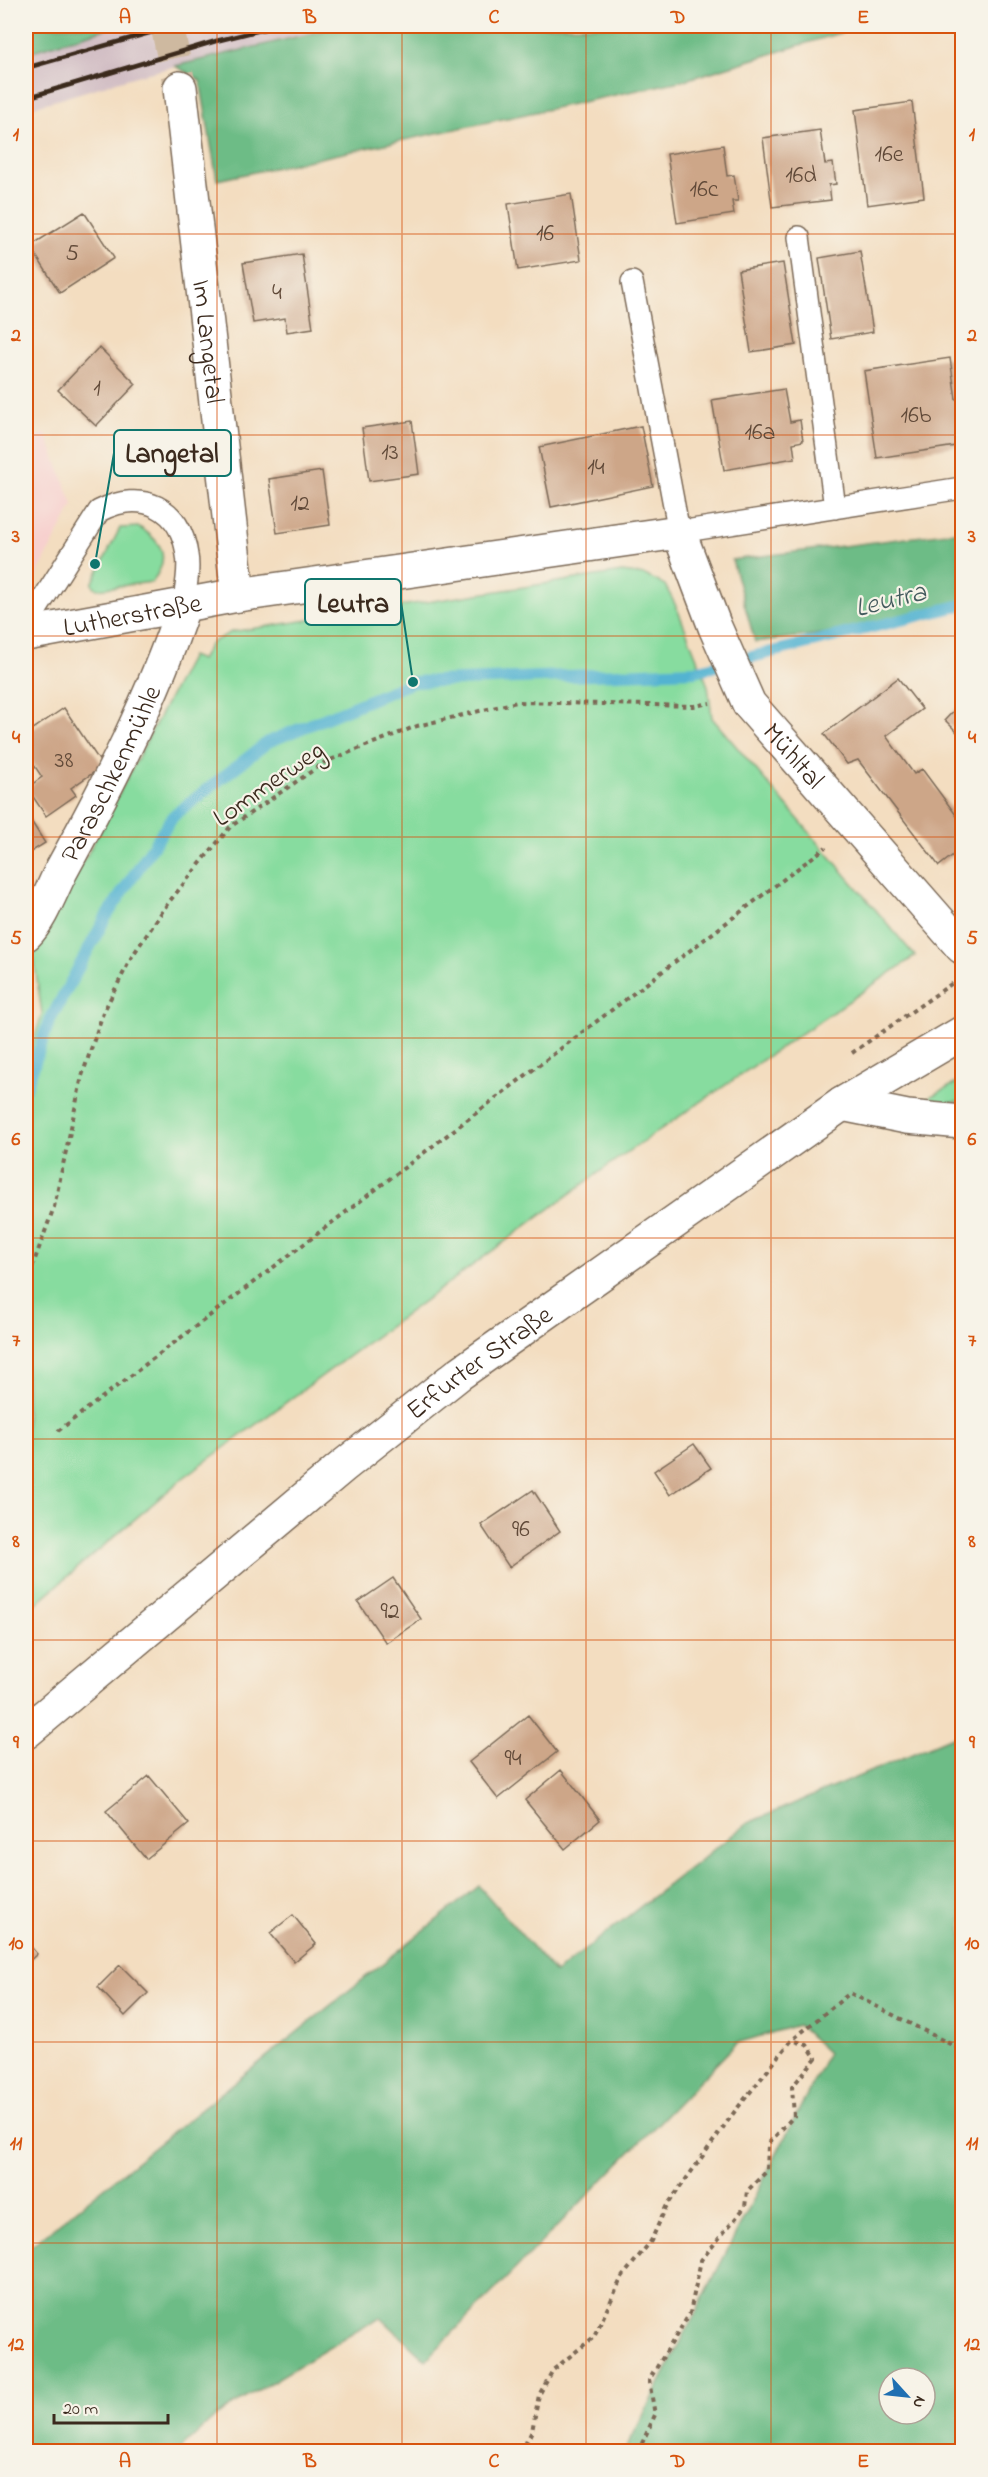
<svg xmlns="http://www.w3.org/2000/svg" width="988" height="2477" font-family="'Indie Flower',sans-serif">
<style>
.built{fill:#f7d0ce}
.industrial{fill:#d2bec4}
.green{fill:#87dc9f;stroke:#61835e;stroke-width:1.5}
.forest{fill:#6dbc86;stroke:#547352;stroke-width:1.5;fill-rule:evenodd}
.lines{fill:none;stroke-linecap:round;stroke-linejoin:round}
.stream{stroke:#52b3d1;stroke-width:12}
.building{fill:#cda688}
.minor-tunnel{stroke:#ceb9a0;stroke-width:33;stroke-dasharray:33 16;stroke-linecap:butt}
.service-casing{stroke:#7b6957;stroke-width:24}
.minor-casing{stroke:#7b6957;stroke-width:36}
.primary-casing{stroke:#7b6957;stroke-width:36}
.path{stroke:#7b6957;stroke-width:4;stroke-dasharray:4.5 4.5;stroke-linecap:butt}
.service{stroke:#fff;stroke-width:21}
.minor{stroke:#fff;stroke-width:33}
.primary{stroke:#fff;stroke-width:33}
.rail{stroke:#3b2a1e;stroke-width:4.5}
.grid{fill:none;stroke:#d7540e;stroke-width:1.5;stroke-opacity:0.55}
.labels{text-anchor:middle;stroke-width:4.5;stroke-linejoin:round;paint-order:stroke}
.number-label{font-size:24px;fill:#604938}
.street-label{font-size:27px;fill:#3b2a1e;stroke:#f7f3e8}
.water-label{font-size:28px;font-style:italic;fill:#435a5d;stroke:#f7f3e8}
.leader{fill:none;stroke:#0f766e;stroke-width:2}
.callout-dot{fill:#0f766e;stroke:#f7f3e8;stroke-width:2}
.callout{fill:#f7f3e8;stroke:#0f766e;stroke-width:2}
.callout-label{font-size:28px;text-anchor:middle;font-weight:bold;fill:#3b2a1e}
.neatline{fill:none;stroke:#d7540e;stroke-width:2}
.grid-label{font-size:20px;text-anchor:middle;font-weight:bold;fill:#d7540e}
</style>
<rect width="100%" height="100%" fill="#f7f3e8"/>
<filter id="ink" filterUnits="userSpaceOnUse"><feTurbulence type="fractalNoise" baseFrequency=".0167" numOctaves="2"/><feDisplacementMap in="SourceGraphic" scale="12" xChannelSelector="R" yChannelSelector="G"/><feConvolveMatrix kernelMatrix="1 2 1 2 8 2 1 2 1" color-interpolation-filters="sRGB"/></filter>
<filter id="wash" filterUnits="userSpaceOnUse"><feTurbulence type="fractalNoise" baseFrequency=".008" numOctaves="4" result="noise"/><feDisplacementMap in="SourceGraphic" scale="24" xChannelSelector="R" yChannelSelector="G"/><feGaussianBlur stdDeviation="1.35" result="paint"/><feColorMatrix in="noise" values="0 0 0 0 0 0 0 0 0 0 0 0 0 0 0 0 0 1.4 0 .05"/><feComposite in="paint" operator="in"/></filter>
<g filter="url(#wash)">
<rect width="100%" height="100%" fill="#f3ddc0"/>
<path class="built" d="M46,434L73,505L26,596V437Z"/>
<path class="industrial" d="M116,26H341L140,75L26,109V53Z"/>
<path class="green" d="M139,527C163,542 171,558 152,582L97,589L92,584L120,528Z
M622,572L645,575L665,585L677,608L708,686L712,718L915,956L620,1157L183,1478L26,1612V1064L42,1014L32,945L86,857L191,656L201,660L211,643L231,632Z
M962,1080V1101L918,1103Z"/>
<path class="forest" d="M26,26H116L26,53Z
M342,26H863L685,80L217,180L200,80L175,66Z
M962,531V605L862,629L755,642L732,560Z
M962,1733V2451H625L828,2053L798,2025L737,2043L426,2360L380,2317L217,2415L178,2451H26V2250L479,1886L555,1973L748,1823ZM889,2378H925V2414H889Z"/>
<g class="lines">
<path class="stream" d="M26,1087L49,1022L106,917L173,816L268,742L413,682L695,671L962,605"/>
</g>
<g id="blocks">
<path class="building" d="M912,102L924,197L867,205L855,110Z
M820,130L825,164L833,163L836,184L829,185L831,200L772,207L763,138Z
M723,145L727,176L734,175L738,201H732L734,214L677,223L667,154Z
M571,194L581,260L518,270L508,204Z
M84,212L114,258L60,293L30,246Z
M860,251L873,332L831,339L819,258Z
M302,254L313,328L287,332L285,318L253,323L243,263Z
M783,263L796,345L751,352L738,270Z
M99,347L136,384L96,426L58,390Z
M950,358L956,399H962V429L960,430L962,445L877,458L864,371Z
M784,389L790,422L800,420L803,441L793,443L795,458L724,470L712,400Z
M412,421L419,474L369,481L362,428Z
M641,426L653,486L551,507L539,447Z
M322,471L330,525L277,533L269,479Z
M898,678L922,709L886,736L914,774L922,769L962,823V848L939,866L858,760L847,764L824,734Z
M962,702V737L945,720Z
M64,708L103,766L71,788L76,795L46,816L27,788L42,777L26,753V734Z
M26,813L45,843L26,855Z
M694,1444L711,1468L670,1495L654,1471Z
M533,1490L560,1531L509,1567L481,1525Z
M393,1578L421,1619L386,1643L358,1602Z
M528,1715L557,1752L498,1799L469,1762Z
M561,1770L600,1820L565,1849L525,1800Z
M149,1776L189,1824L146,1859L106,1811Z
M293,1915L316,1944L294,1962L270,1933Z
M26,1941L37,1954L26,1964Z
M120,1965L148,1993L125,2016L98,1987Z"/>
</g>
</g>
<g filter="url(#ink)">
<use href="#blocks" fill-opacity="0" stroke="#7b6957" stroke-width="1.5"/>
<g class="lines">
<path class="minor-tunnel" d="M167,26L180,88"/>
<defs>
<path id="service" d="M799,237L835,508
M632,282L679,532L962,488
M26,626L99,511C142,489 181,507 187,555C190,571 185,591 183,607"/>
<g id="minor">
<path id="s1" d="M180,88L238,595"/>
<path id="s2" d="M26,634L238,595L679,532L715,627L749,704L962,947"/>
<path id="s3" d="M26,934C41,919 51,891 61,871C107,787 153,698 183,607"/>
<path d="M842,1104L907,1117L962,1122"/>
</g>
<g id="primary">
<path id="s4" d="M26,1732L342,1467L459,1374L842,1104L962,1033"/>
</g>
</defs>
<use href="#service" class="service-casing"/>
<use href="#minor" class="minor-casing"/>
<use href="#primary" class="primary-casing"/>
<path class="path" d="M852,1053L954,982
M26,1284L54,1207L82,1076L103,1013L131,958L168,903L230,827L325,762L417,726L517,702L694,706L710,703
M58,1431L826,847
M521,2452L532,2431L539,2395L553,2370L594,2337L622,2277L651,2241L666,2207L735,2111L792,2040L850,1993L962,2050
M638,2452L655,2415L649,2380L690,2313L701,2260L745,2207L747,2191L767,2171L768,2144L794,2116L792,2087L816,2058L807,2045L792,2040"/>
<use href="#service" class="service"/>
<use href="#minor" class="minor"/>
<use href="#primary" class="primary"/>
<path class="rail" d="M26,68L174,26
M26,98L216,41L277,26"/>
</g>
</g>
<path class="grid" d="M217,26V2452M402,26V2452M586,26V2452M771,26V2452M26,234H962M26,435H962M26,636H962M26,837H962M26,1038H962M26,1238H962M26,1439H962M26,1640H962M26,1841H962M26,2042H962M26,2243H962"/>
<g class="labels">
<g class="number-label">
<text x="889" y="161">16e</text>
<text x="801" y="182">16d</text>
<text x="704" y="196">16c</text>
<text x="545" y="240">16</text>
<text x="72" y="260">5</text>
<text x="277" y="299">4</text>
<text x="97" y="395">1</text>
<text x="916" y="422">16b</text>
<text x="760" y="439">16a</text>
<text x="390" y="459">13</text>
<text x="596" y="474">14</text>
<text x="300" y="510">12</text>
<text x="64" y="767">38</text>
<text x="521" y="1536">96</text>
<text x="390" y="1618">92</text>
<text x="513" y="1765">94</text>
</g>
<g class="street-label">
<text dy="9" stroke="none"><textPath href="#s1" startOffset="255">Im Langetal</textPath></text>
<text dy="9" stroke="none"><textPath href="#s2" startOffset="108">Lutherstraße</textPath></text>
<text dy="9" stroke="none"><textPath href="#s2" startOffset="915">Mühltal</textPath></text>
<text dy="9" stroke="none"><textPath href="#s3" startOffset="182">Paraschkenmühle</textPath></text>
<text transform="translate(268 783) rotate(-35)" y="9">Lommerweg</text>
<text dy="9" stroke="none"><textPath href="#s4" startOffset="585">Erfurter Straße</textPath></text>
</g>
<g class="water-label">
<text transform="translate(890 598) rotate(-14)" y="10">Leutra</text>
</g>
</g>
<path class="leader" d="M95 564L114 453M413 682L401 602"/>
<g class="callout-dot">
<circle cx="95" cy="564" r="6"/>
<circle cx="413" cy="682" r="6"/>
</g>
<g class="callout">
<rect x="114" y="430" width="117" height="46" rx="6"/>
<rect x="305" y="579" width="96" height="46" rx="6"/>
</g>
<g class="callout-label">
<text x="172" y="462">Langetal</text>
<text x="353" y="612">Leutra</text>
</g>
<rect width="988" height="2477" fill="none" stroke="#f7f3e8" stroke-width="66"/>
<g transform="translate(907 2396) rotate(117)"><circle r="28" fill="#f7f3e8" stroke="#aca397" stroke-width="1.5"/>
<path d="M0-4.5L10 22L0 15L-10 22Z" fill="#1f6fb2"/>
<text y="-9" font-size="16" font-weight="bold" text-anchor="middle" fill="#3b2a1e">N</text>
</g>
<path d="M54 2414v9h114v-9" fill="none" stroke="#3b2a1e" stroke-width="3"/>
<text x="63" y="2414" font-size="18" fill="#3b2a1e" stroke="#f7f3e8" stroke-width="4.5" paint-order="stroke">20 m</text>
<rect x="33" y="33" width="922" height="2411" class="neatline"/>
<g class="grid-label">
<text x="125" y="23">A</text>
<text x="310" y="23">B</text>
<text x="494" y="23">C</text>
<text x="678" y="23">D</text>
<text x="863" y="23">E</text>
<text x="16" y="140">1</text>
<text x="972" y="140">1</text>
<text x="16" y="341">2</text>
<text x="972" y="341">2</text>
<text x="16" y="542">3</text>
<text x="972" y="542">3</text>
<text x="16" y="743">4</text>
<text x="972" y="743">4</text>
<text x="16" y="944">5</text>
<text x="972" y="944">5</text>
<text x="16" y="1145">6</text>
<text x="972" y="1145">6</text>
<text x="16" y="1346">7</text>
<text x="972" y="1346">7</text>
<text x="16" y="1547">8</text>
<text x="972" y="1547">8</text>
<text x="16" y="1748">9</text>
<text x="972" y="1748">9</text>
<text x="16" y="1949">10</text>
<text x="972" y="1949">10</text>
<text x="16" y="2149">11</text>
<text x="972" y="2149">11</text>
<text x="16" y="2350">12</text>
<text x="972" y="2350">12</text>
<text x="125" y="2467">A</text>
<text x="310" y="2467">B</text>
<text x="494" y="2467">C</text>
<text x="678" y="2467">D</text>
<text x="863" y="2467">E</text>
</g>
</svg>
